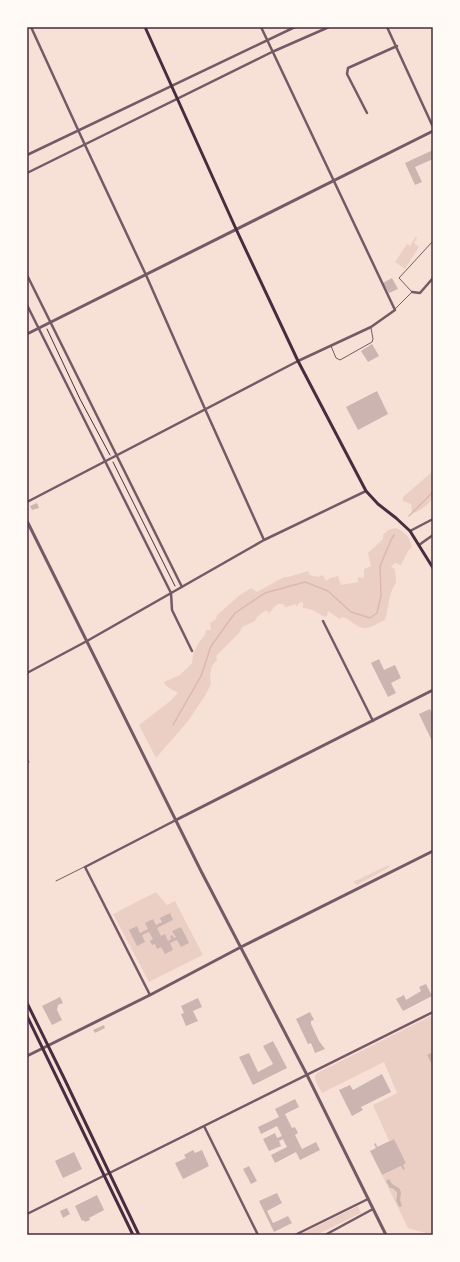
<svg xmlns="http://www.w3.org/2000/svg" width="460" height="1262" font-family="'Open Sans',sans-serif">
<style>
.green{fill:#ebcfc5}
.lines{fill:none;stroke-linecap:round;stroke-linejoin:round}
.stream{stroke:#dcb8b0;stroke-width:1.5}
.building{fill:#ccb4b1}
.path{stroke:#4a2c40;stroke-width:1}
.service{stroke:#755966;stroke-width:1}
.minor{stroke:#755966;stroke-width:2.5}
.tertiary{stroke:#755966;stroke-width:3}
.secondary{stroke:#4a2c40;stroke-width:3}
.neatline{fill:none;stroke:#4a2c40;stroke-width:1.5}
</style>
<rect width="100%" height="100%" fill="#f7e1d7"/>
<path class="green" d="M416,236L417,238L414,243L419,247L405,269L395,262L407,244L410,246Z
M433,471V499C426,505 421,512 412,513L411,504L403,501V497Z
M396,528C405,532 410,537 412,547L408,551L401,565L395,563L391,567L395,569L396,583C388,594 389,607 385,620C372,626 366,633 353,623C349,620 347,618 342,617L340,619L328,611L327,616L325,617C315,612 315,609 303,608V602L299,603L296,607V604L286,607L283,604H278L274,607L272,610L269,613L266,610L257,617L255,621L242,627L240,632L216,656L217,660L212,666L210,674L211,684L205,696L188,721L156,758L139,725L169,702L178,693L166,686L164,682L180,675L192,663C193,651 197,644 205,635L206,630H211L210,623L216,619L217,615L240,595L251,588L257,592L284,577H288L308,571L310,575L318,577L323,575L326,581L330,578L338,576L341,585L358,582V577L364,578V569L371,566L368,553L383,539V535C387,530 390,529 396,528Z
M389,865V867L388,868L357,885L353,882Z
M156,892L167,905L175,901L203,955L149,982L113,914Z
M433,1015V1235H432L408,1228L382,1175L401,1166L403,1170L405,1169L403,1165L406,1163L394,1139L389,1141L373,1105L397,1093L384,1062L322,1093L315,1079V1076L317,1073Z
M358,1206L361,1213L316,1235H299Z"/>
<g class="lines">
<path class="stream" d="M409,516L433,492
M173,725L201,676L211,646L235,613L265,593L305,582L328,591L351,612L370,618L377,613L381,596L380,566L391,540L394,535"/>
</g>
<path class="building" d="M433,150V159L415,167L422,182L415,185L405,163Z
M392,278L398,289L389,293L383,283Z
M372,344L379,356L368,362L361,351Z
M377,391L388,414L358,430L346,407Z
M37,503L39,508L32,510L30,506Z
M379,659L384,670L395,665L401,678L391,683L396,693L388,697L371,663Z
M430,709L433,715V743L419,714Z
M170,913L173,920L157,928L161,936L165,934L168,941L171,939L170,936L172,935L174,938L176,937L172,931L181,927L189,943L181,947L177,940L170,943L173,950L165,954L161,947L157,949L155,944L152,945L150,941L153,939L149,932L142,935L145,942L137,946L129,930L137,926L140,933L148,929L145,923L153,919L156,925L162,922L160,918Z
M426,984L432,996L403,1011L396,999L404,995L406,1000L421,991L419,987Z
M60,997L63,1003L58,1005L57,1010L62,1020L52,1025L42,1006Z
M198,998L202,1007L193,1011L198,1021L186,1026L181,1014L184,1013L181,1006Z
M310,1012L314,1020L311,1021V1024L319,1041L325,1049L315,1053L311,1043L308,1044L296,1019Z
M104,1025L105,1028L95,1033L93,1030Z
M273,1041L287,1068L253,1085L239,1057L249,1053L258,1072L273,1064L263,1046Z
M433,1052V1066L427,1055Z
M382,1074L391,1092L361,1107L363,1110L352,1116L339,1090L350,1085L353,1090Z
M295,1099L299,1107L285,1114L292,1128L295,1127L298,1133L295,1135L302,1149L316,1142L320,1150L300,1160L296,1152L275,1163L271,1155L287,1147L283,1139L279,1141L281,1146L269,1151L263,1139L275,1133L277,1138L282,1136L277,1126L261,1134L258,1127L279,1117L275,1109Z
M394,1139L406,1163L403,1165L405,1169L403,1170L401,1166L382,1175L370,1151L376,1148L374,1144L376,1143L377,1147Z
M193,1150L195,1153L202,1150L209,1166L183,1179L175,1163L186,1158L184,1155Z
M74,1152L82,1169L63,1178L55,1161Z
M249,1166L257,1181L251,1184L243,1169Z
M389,1179L392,1184L399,1188L401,1192L400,1200L402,1206L399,1207L396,1200L397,1197V1192L392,1188H390L386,1181Z
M277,1193L282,1203L267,1211L273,1223L288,1216L292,1223L274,1232L259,1201Z
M97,1195L104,1210L89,1218L90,1220L85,1222L84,1220L82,1221L75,1206Z
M67,1208L70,1214L63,1218L60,1211Z"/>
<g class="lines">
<path class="path" d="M47,329L80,399L110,455
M113,462L175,586"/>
<path class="service" d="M395,309L412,292L399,278L433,241
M331,346L336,358L340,360L372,342L373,339L371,328
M27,758L29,762
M56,881L84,867"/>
<path class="minor" d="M31,27L85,145L146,275L205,409L264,540
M387,27L433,127
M367,113L347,74L348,68L397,46
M27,155L295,27
M27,173L272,52L329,27
M27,275L182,587
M412,292L420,293L433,278
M27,305L171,593L172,610L192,651
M27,502L298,361L371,327L395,310L261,27
M410,531L433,519
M419,545L433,535
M323,621L373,721
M27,673L87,641L264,540L366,491
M150,995L85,867L176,820
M204,1126L258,1235
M27,1214L433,1012
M295,1235L368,1199
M325,1235L373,1209"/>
<path class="tertiary" d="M27,334L433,131
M27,521L201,871L307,1075L386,1235
M176,820L433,690
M27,1056L150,995L241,947L433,851"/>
<path class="secondary" d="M145,27L236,229L298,361L366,491L378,504L396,518L410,531L433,568
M27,1003L64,1078L139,1235
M27,1016L133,1235"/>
</g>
<rect width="460" height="1262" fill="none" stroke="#fffaf5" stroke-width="56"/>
<rect x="28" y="28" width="404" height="1206" class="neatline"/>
</svg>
